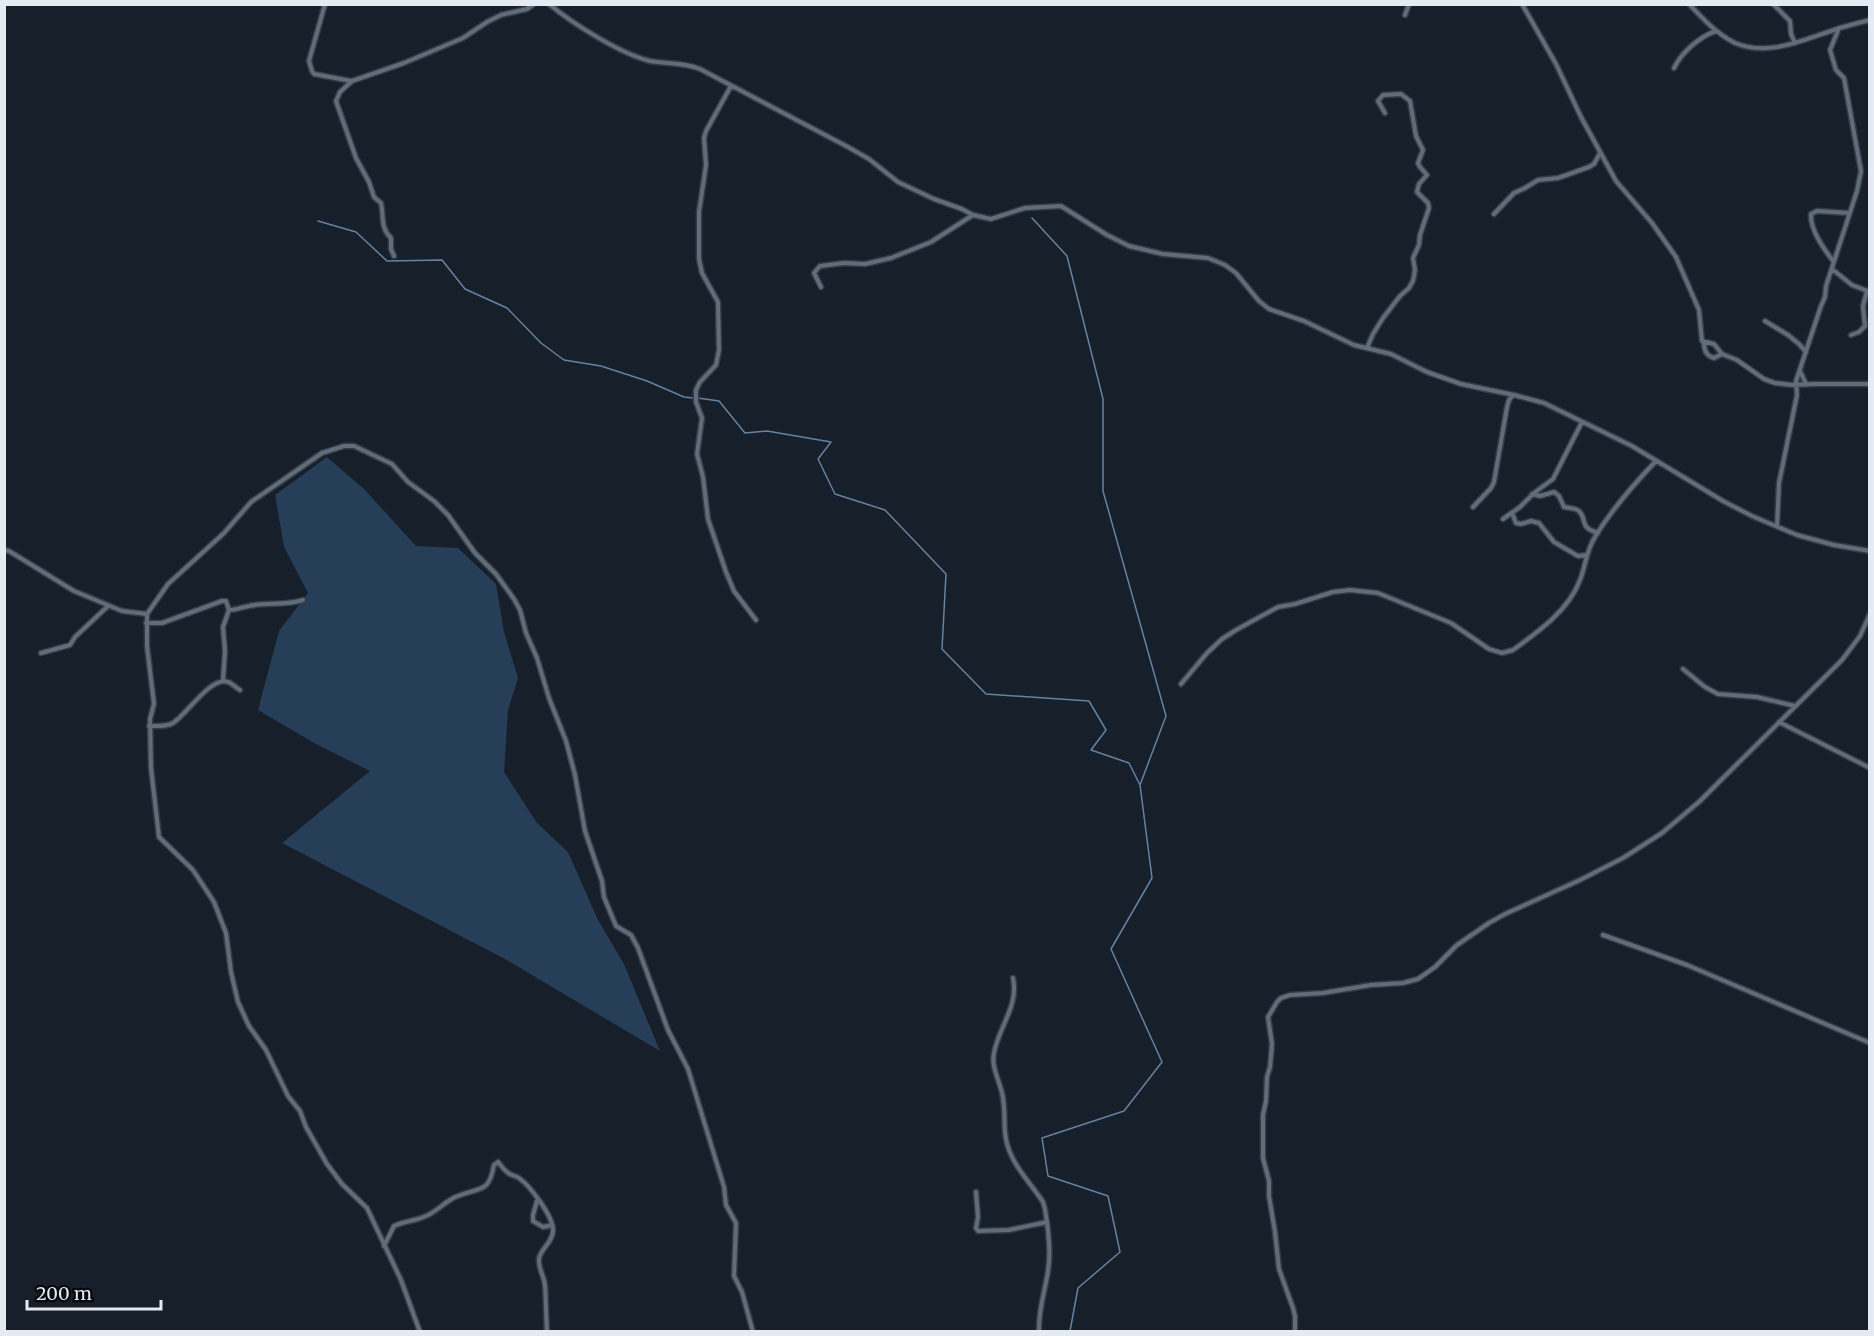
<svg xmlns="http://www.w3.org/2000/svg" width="1874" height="1336" font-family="Merriweather,serif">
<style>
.green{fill:#263e58}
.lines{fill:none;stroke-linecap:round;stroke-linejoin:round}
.stream{stroke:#6582a2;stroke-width:1.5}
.minor-casing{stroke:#343b44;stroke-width:7}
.minor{stroke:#606c79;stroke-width:4}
</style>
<rect width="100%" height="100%" fill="#161f2a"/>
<path class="green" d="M327,457L364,489L416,546L458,548L496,584L504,632L518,678L508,710L504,772L537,823L568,852L598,920L624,964L660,1051L505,959L282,843L370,771L316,744L258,710L279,631L308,593L284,547L275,495Z"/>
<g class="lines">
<path class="stream" d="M1032,218L1067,256L1103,399V491L1166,716L1140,785
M318,221L356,232L387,261L442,260L465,289L507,308L541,343L564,360L601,366L647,381L684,397L693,398
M698,398L719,401L745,433L767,431L831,442L818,459L835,494L885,510L946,574L942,649L986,694L1089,701L1106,730L1091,750L1129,763L1140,785L1152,878L1111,949L1162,1062L1124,1111L1042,1138L1048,1176L1108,1196L1120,1252L1078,1288L1070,1331L1074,1332"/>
<defs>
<path id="minor" d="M325,4L309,61L312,71L314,74L351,81
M549,4C573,24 621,54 650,61C667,64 684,62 700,69L848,147L869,159L898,182L934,199L962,209L973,215L991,219L1025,208L1061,206L1107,235L1129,246L1163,254L1208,258L1225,265L1236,273L1259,301L1269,309L1304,321L1354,345L1391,354L1427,372L1461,384L1514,395L1544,403L1632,446L1723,501L1752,516L1797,535L1834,545L1870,551
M1522,4L1556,64L1581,117L1616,181L1652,223L1676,257L1699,310L1702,341L1714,344L1722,354L1737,360L1764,379L1775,383L1792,385L1814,384H1870
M1689,4C1703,19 1717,34 1735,43C1768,57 1802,40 1834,30C1845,26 1858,23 1870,20
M1773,4L1790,21L1791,34L1795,43
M1405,15L1409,4
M1674,68C1682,52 1699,37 1716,31
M731,86L706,131L704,138L706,165L699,212V259L702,273L718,302L719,350L716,365L700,382L696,390V402L702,418L697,454L703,477L708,519L726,572L734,591L756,620
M1494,214L1514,193L1525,188L1538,180L1558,178L1589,167L1594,164L1600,153
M394,256L391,249V238C380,228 384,216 381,203L374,197L369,182L356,158L336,101L340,92L352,81L404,63L463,38L487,22L501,15L527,9L534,4
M1833,261C1824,249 1810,230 1811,214L1817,211L1849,213
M1832,269L1852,285L1870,292
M821,287L814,273L820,266L844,263L865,264L891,258L931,242L973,215
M1765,321L1788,335L1799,344L1806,352
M1851,335L1859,332L1865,326L1863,306L1867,291
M1704,343C1704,350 1706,356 1714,358L1722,354
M1367,348L1373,334L1383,318L1400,296L1409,288L1413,281L1415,270L1413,258L1419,245L1420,235L1429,208L1428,203L1417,192L1419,184L1427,175L1420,167L1418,163L1423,150L1416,136L1410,101L1401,94L1383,95L1378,101L1385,113
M1800,371L1806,384
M1532,494L1540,496L1554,492L1559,496L1564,507C1569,508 1576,508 1579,511C1588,520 1578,527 1598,533
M1473,507L1491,488L1494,482L1507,407L1509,400L1513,395
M1512,513L1516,523L1521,524L1531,521L1539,523L1554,542L1578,556L1587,555
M1503,519L1520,507L1534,493L1553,479L1582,422
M1777,526L1779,483L1797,395L1796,381L1821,306L1825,297L1826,286L1857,191L1861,171L1844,78L1836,70L1830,50L1839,28
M4,550L9,551L74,591L122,611L147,614V646L154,704L150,719L151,768L159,837L193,870L214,902L226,933L231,972L238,1002L249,1026L266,1050L288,1096L300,1111L306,1127L327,1164L342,1184L367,1208L401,1280L420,1332
M147,614L168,584L224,533L251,502L322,453L344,446H354L392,464L408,482L434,501L448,515L475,553L496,574L514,599L520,610L526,633L537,658L549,698L566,741L575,775L585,831L602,881L604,897L616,926L631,935L638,948L668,1030L688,1069L724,1187L726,1205L736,1223L734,1276L742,1292L753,1332
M146,623H162L222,601H226L229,610C236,610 242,607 249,606C267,602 285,606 303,600
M41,653L70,645L75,637L108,606
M1683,669L1705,687L1718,694L1757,697L1795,706
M223,681L225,651L223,627L229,610
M1181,684L1207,653L1222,639L1236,630L1278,607L1295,604L1333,592L1350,590L1378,593L1451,623L1489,649L1502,653L1513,650C1538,632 1569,610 1580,580C1586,565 1586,551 1595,537C1612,509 1634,484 1656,461
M1779,722L1870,768
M149,726C157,726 167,727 173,723C186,715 212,675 228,682C232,683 236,688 240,690
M1603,935L1687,965L1870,1043
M1013,978C1019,1006 999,1026 994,1053C991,1066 999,1080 1002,1093C1006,1108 1003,1124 1006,1139C1010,1163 1030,1182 1043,1202L1045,1209C1048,1227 1051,1254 1048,1271C1045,1292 1038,1310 1039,1332
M976,1192L978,1217L976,1228L978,1231L1009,1230L1047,1222
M537,1201L533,1215V1221L543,1227L552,1225
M384,1246L394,1226C404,1221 416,1221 426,1216C438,1211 446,1200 458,1196C481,1187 489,1193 494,1165L498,1162C501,1165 503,1169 507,1172C511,1176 515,1175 519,1178C530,1186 554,1217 553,1231C552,1244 540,1249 539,1259C538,1268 544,1276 545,1285C546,1301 546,1316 547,1332
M1295,1332V1316L1293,1308L1279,1269L1275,1232L1269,1196V1181L1263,1158V1115L1266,1101L1267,1077L1270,1067L1272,1044L1268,1017L1277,1002L1281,998L1290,995L1323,993L1371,985L1403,983L1418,979L1435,967L1457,945L1489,923L1505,914L1580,880L1623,858L1662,833L1700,801L1722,779L1842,660L1860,636L1870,614"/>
</defs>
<use href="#minor" class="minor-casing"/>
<use href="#minor" class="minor"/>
</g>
<rect width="1874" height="1336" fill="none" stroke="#e4ebf3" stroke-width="12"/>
<path d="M27 1300v9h134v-9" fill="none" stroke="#e4ebf3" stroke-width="3"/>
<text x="36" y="1300" font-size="18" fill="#e4ebf3" stroke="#06090e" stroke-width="4.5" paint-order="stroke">200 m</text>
</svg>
